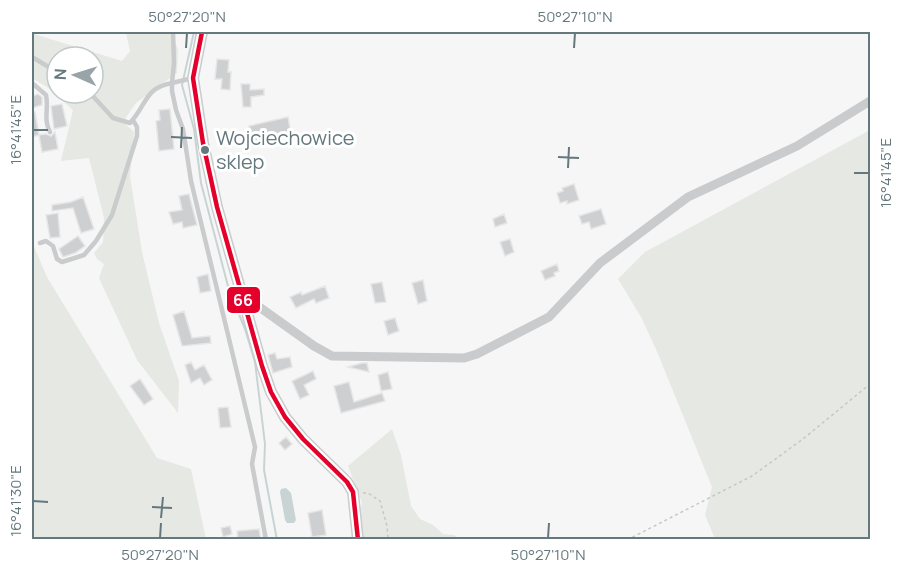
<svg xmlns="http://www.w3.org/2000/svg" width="902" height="571" font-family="Manrope,sans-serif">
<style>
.green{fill:#e6e8e3;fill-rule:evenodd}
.water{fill:#c8d4d4}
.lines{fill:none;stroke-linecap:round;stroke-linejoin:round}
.stream{stroke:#c8d4d4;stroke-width:2}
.building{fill:#cdcfd0;stroke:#e6e6e6;stroke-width:1.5}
.path{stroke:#c6c7c8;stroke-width:1.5;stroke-dasharray:3 3;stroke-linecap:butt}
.service{stroke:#c9cbcc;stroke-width:4.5}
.minor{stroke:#c9cbcc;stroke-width:9}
.tertiary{stroke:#c9cbcc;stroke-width:12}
.bus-1-casing{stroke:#fff;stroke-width:9}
.bus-1{stroke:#e4002b;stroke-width:4.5}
.ticks{fill:none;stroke:#65787e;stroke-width:2}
.bus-dot{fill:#65787e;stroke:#fff;stroke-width:2}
.labels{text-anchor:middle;stroke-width:6;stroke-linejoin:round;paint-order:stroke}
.bus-label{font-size:20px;fill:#65787e;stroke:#fff;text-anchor:start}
.line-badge{stroke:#fff;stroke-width:2}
.badge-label{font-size:16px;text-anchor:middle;font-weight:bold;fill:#fff}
.neatline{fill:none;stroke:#65787e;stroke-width:2}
.ticks-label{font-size:15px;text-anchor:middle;fill:#65787e}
</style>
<rect width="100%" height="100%" fill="#f6f6f6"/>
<path class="green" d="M32,32H34V34L122,61L130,51L126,33L122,32H171L178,50L177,73L136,103L123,122L134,132L130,176L142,252L159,323L179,381L178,413L137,360L99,278L104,264L97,259L94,253L103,242L104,218L89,158L61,161L73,110L47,87L32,78ZM57,57H93V93H57Z
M870,130V539H715L705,515L712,487L656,349L641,317L618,279L645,252Z
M32,242L47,277L157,458L191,469L206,539H32Z
M392,429L401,455L411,506L420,519L433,525L443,534L454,535L460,539H354L362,503L348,466Z"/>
<path class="water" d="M286,488L291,493L296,520L294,523H287L285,520L280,492L281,489Z"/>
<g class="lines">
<path class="stream" d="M194,32L182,85L194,129L201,183L229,290L245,329L255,362L265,444L264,470L277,540"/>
</g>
<path class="building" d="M217,59L229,60L228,72H231L230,90L221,89L222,79H215Z
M241,84H250V90L264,89V95L251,97V107H243Z
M38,94L42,97V105L32,108V96Z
M62,104L67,126L54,129L51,106Z
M170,109L174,149L159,151L156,121L160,120L159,110Z
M35,112L39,135L32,137V113Z
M288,117L291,134L253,143L249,126Z
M55,132L58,149L42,152L39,135L46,134L51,136Z
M574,184L579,200L567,204V201L560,203L557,193L563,191L562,188Z
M189,194L197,225L183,228L182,222L173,224L169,212L182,210L179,196Z
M83,197L94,229L81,233L73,208L52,211V205L71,202Z
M601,209L606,224L591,229L589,222L582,224L579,216Z
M58,213L60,237L50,238L46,215Z
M504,214L507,223L495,227L493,219Z
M78,236L85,246L75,253L63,257L59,249Z
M510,239L514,252L505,256L500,242Z
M557,264L559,271L554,273L555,276L545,280L541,271Z
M208,274L211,291L200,293L197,277Z
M423,280L427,301L418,304L412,283Z
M382,282L386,302L375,303L371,284Z
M325,286L329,298L316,303L314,299L296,308L290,297L301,292L302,295Z
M184,311L192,338L210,336L211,343L182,346L173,315Z
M395,318L399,331L388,335L384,321Z
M275,353L277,359L290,357L292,367L273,373L268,355Z
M191,362L195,370L204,365L212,380L204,385L200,378L191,383L185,365Z
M362,363H367L369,372L348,367Z
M313,371L316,379L304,385L309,395L300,399L292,381Z
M388,372L392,389L381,391L378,375Z
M140,379L153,399L144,405L130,386Z
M349,382L354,402L382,393L385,401L341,413L334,386Z
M228,407L231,427L220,428L218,408Z
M286,437L292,444L285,450L279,443Z
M322,510L326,535L312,537L308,513Z
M230,526L232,534L223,537L221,528Z
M259,529L261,540H238L237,531Z"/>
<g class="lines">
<path class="path" d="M363,493H368L380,501L387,526L388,540
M627,540L752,476L803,439L870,384"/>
<path class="service" d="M32,57L57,72
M193,78L172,83V91L176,110L183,129L191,181L255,447L252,464L266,540
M32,83L46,95C49,108 43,119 50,132
M90,93L113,118L130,123C147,105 144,88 172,83L174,63L173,32
M40,243L46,241L53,246L57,259L62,262L84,255L96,241L112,215L137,136V127L133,120"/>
<path class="minor" d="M241,294L314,346L332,356L464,358L477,354L549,317L600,263L688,197L797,146L870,101"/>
<path class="tertiary" d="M202,32L193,78L203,143L217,207L262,366L271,392L285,417L303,439L347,482L353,492L358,540"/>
<defs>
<path id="bus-1" d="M202,32L193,78L203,143L217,207L262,366L271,392L285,417L303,439L347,482L353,492L358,540"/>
</defs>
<use href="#bus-1" class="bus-1-casing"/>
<use href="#bus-1" class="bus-1"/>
</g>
<path class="ticks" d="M186,48L187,33M574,48L575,33M33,130H48M171,137L192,138M181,148L182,127M558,157L579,158M568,168L569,147M854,173H869M33,501L48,502M152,507L172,508M161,518L163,497M160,538L161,523M548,538L549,523"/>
<circle class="bus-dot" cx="205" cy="150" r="5"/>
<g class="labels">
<g class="bus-label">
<text x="216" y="145">Wojciechowice<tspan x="216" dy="24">sklep</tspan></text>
</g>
</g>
<rect class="line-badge" x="226" y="286" width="35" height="28" rx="6" fill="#e4002b"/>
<g class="badge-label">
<text x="243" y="306">66</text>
</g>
<rect width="902" height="571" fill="none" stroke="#ffffff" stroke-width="66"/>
<g transform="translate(75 75) rotate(273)"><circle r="28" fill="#ffffff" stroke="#c1c9cb" stroke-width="1.5"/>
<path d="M0-4.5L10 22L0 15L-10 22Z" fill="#98a4a8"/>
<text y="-9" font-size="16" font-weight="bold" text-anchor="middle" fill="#65787e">N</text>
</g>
<rect x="33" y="33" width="836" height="505" class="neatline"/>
<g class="ticks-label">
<text x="187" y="22">50°27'20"N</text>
<text x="575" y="22">50°27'10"N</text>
<text transform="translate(16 130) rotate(-90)" y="5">16°41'45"E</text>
<text transform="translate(886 173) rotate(-90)" y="5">16°41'45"E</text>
<text transform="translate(16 501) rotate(-90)" y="5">16°41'30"E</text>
<text x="160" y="560">50°27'20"N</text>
<text x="548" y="560">50°27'10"N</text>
</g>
</svg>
